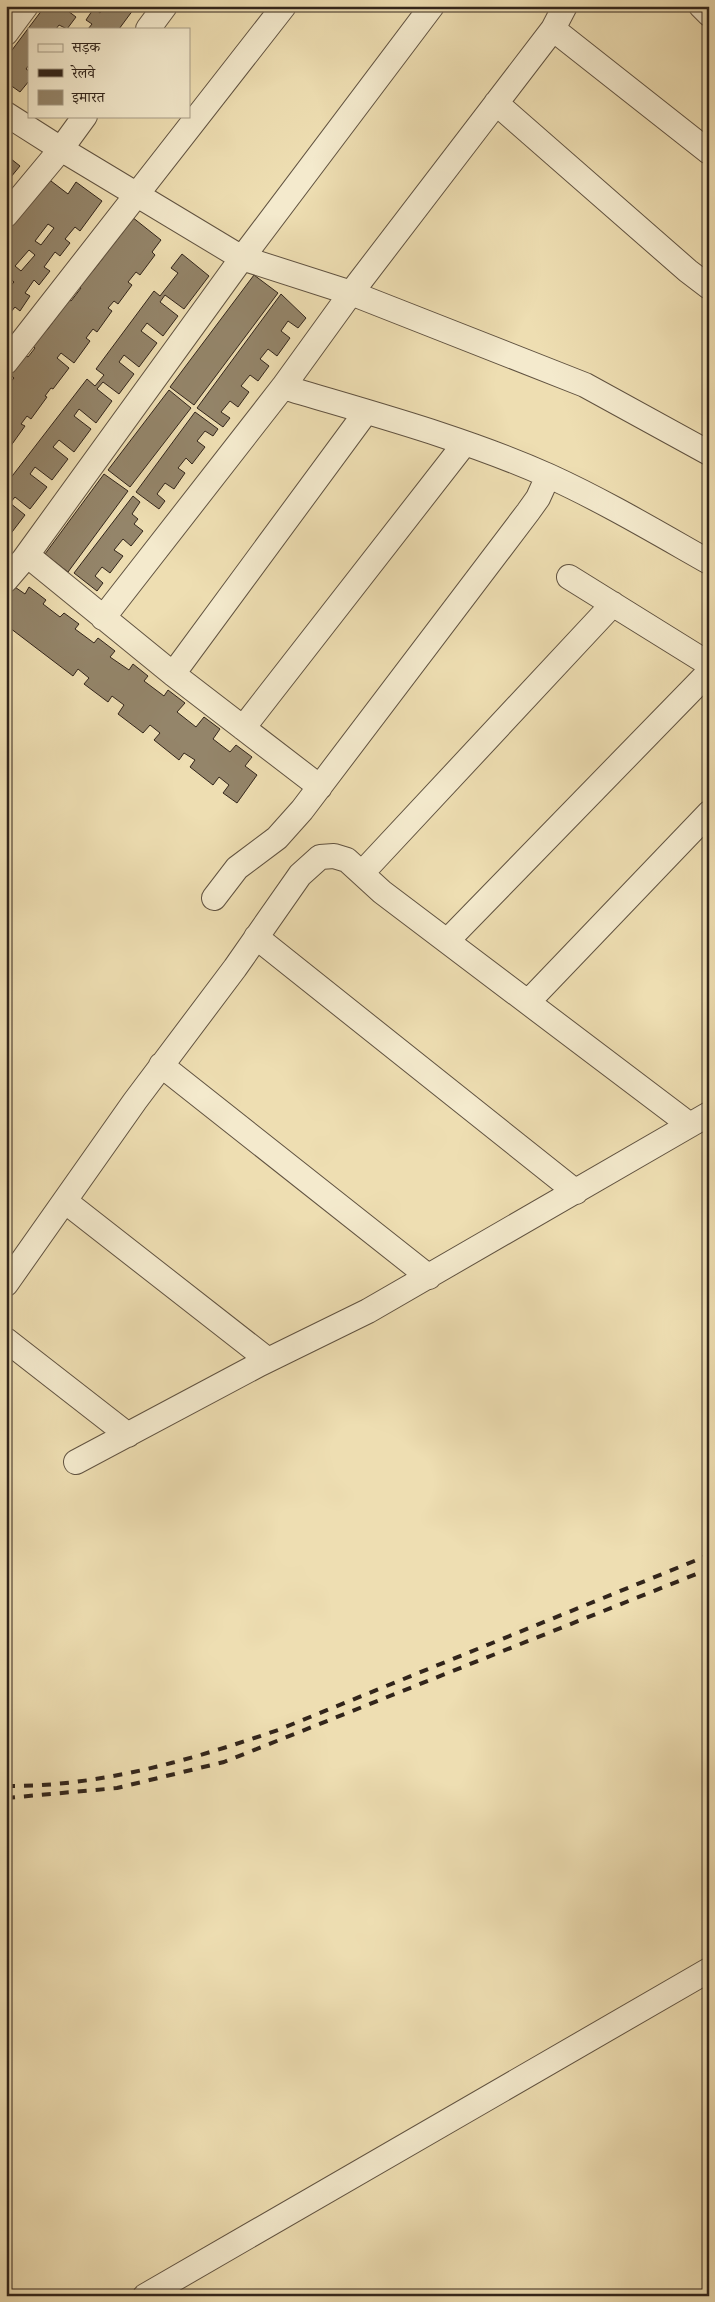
<svg xmlns="http://www.w3.org/2000/svg" width="715" height="2302" font-family="'EB Garamond','Noto Serif Devanagari',serif">
<style>
.building{fill:#94856a;stroke:#32251b;fill-rule:evenodd}
.lines{fill:none;stroke-linecap:round;stroke-linejoin:round}
.minor-casing{stroke:#615341;stroke-width:26}
.minor{stroke:#f4eacd;stroke-width:24}
.rail{stroke:#32251b;stroke-width:4;stroke-dasharray:9 9;stroke-linecap:butt}
</style>
<rect width="100%" height="100%" fill="#eedeb2"/>
<filter id="stains"><feTurbulence type="fractalNoise" baseFrequency=".004" numOctaves="4"/><feColorMatrix values="0 0 0 0 .2 0 0 0 0 .09 0 0 0 0 .02 0 0 0 .5 -.17"/></filter>
<radialGradient id="worn" r=".72"><stop offset=".6" stop-color="#630" stop-opacity="0"/><stop offset="1" stop-color="#630" stop-opacity=".3"/></radialGradient>
<path class="building" d="M45,6H72L68,11L76,17L67,29L59,25L56,29H29V65L26,69L29,71V81L20,92L6,82V58Z
M106,6H136L119,29H88L92,24L86,20L94,8L100,13Z
M6,155L20,166L6,183Z
M47,178L68,194L76,182L102,201L80,231L75,227L65,239L70,243L60,256L55,252L44,267L50,271L39,285L34,280L25,293L30,296L20,311L15,307L6,318V291L14,282L8,277L6,278V232ZM48,224L54,228L41,245L35,241ZM29,250L35,255L21,271L15,266Z
M127,213L161,240L152,252L155,255L140,275L136,272L128,282L132,285L118,304L114,301L108,308L112,311L97,332L93,329L86,338L90,341L74,363L61,353L57,358L69,368L53,389L51,388L45,396L47,397L31,419L27,416L21,424L25,426L10,447L6,444V387L14,378L7,372L22,353L28,357L35,348L29,343L41,327L47,330L58,315L53,311L64,296L71,301L81,288L75,283L86,268L92,272L103,258L97,254L107,241L113,245L123,232L117,227Z
M182,254L209,276L184,309L165,295L160,302L178,316L163,336L147,323L141,331L157,343L139,367L124,355L119,362L134,374L119,394L103,382L97,389L112,401L96,423L79,409L74,416L91,429L74,452L59,440L53,447L68,459L52,480L35,467L30,474L47,487L30,509L15,497L10,503L25,515L9,536L6,534V484L87,379L95,386L104,375L96,369L154,291L160,296L178,273L171,268Z
M254,275L278,293L194,405L170,387Z
M281,294L306,318L298,328L288,321L281,331L290,338L277,356L268,349L260,359L269,366L258,381L250,375L241,386L249,392L238,407L230,401L221,412L230,418L223,427L197,408Z
M169,390L191,408L130,487L108,470Z
M195,412L218,429L213,436L205,431L197,441L205,447L192,464L186,458L178,468L185,473L174,489L165,483L157,494L165,501L159,509L136,492Z
M104,474L128,491L68,572L45,554Z
M133,496L140,502L132,514L138,519L134,524L143,531L131,546L123,539L114,550L123,556L110,573L102,567L95,576L103,583L97,591L74,573Z
M12,585L25,594L29,587L46,600L43,604L60,617L64,613L79,624L75,629L94,643L98,638L115,651L110,657L129,670L133,664L148,676L144,681L164,696L168,690L185,703L177,712L196,727L204,717L220,729L213,739L230,752L236,745L252,757L245,766L257,775L237,803L223,793L229,785L219,777L213,785L190,767L195,760L184,753L179,760L154,740L160,733L150,725L143,733L118,714L124,705L112,696L108,702L84,684L89,678L78,669L73,676L6,625V593Z"/>
<g class="lines">
<defs>
<path id="minor" d="M701,6L709,14
M148,29L165,6
M553,29L709,152
M6,33L26,6
M496,103L688,271L709,287
M6,114L61,149L242,258L351,293L585,385L709,453
M6,215L61,149L85,116
M6,362L284,6
M283,387C373,414 464,438 549,476C604,501 656,532 709,562
M27,555L173,674L320,787
M569,577L709,664
M6,580L24,559L242,258L432,6
M103,618L283,387L351,293L553,29L565,6
M173,674L366,412
M243,728L465,443
M362,873L613,604
M214,898L237,868L277,838L302,810L528,512L538,498L548,476
M256,937L576,1192
M448,940L709,672
M528,1002L709,813
M161,1065L429,1277
M66,1202L268,1360
M6,1284L135,1101L235,968L300,875L320,857L334,856L347,860L382,892L690,1125
M6,1340L128,1435
M76,1462L260,1364L368,1311L709,1114
M145,2296L709,1970"/>
</defs>
<use href="#minor" class="minor-casing"/>
<use href="#minor" class="minor"/>
<path class="rail" d="M6,1786C99,1787 191,1760 278,1730L709,1555
M6,1798L117,1788L224,1762L709,1569"/>
</g>
<rect width="715" height="2302" fill="none" stroke="#eedeb2" stroke-width="25"/>
<rect x="8" y="8" width="700" height="2287" fill="none" stroke="#32251b" stroke-width="2.5"/>
<rect x="12" y="12" width="690" height="2277" fill="none" stroke="#32251b"/>
<rect x="28" y="28" width="162" height="90" fill="#f4eacd" stroke="#a69b86"/>
<rect x="38" y="44" width="25" height="8" fill="#f4eacd" stroke="#a69b86"/>
<text x="72" y="52" font-size="15" fill="#32251b">सड़क</text>
<rect x="38" y="69" width="25" height="8" fill="#32251b" stroke="#a69b86"/>
<text x="72" y="78" font-size="15" fill="#32251b">रेलवे</text>
<rect x="38" y="90" width="25" height="15" fill="#94856a" stroke="#a69b86"/>
<text x="72" y="102" font-size="15" fill="#32251b">इमारत</text>
<rect width="100%" height="100%" filter="url(#stains)"/>
<rect width="100%" height="100%" fill="url(#worn)"/>
</svg>
